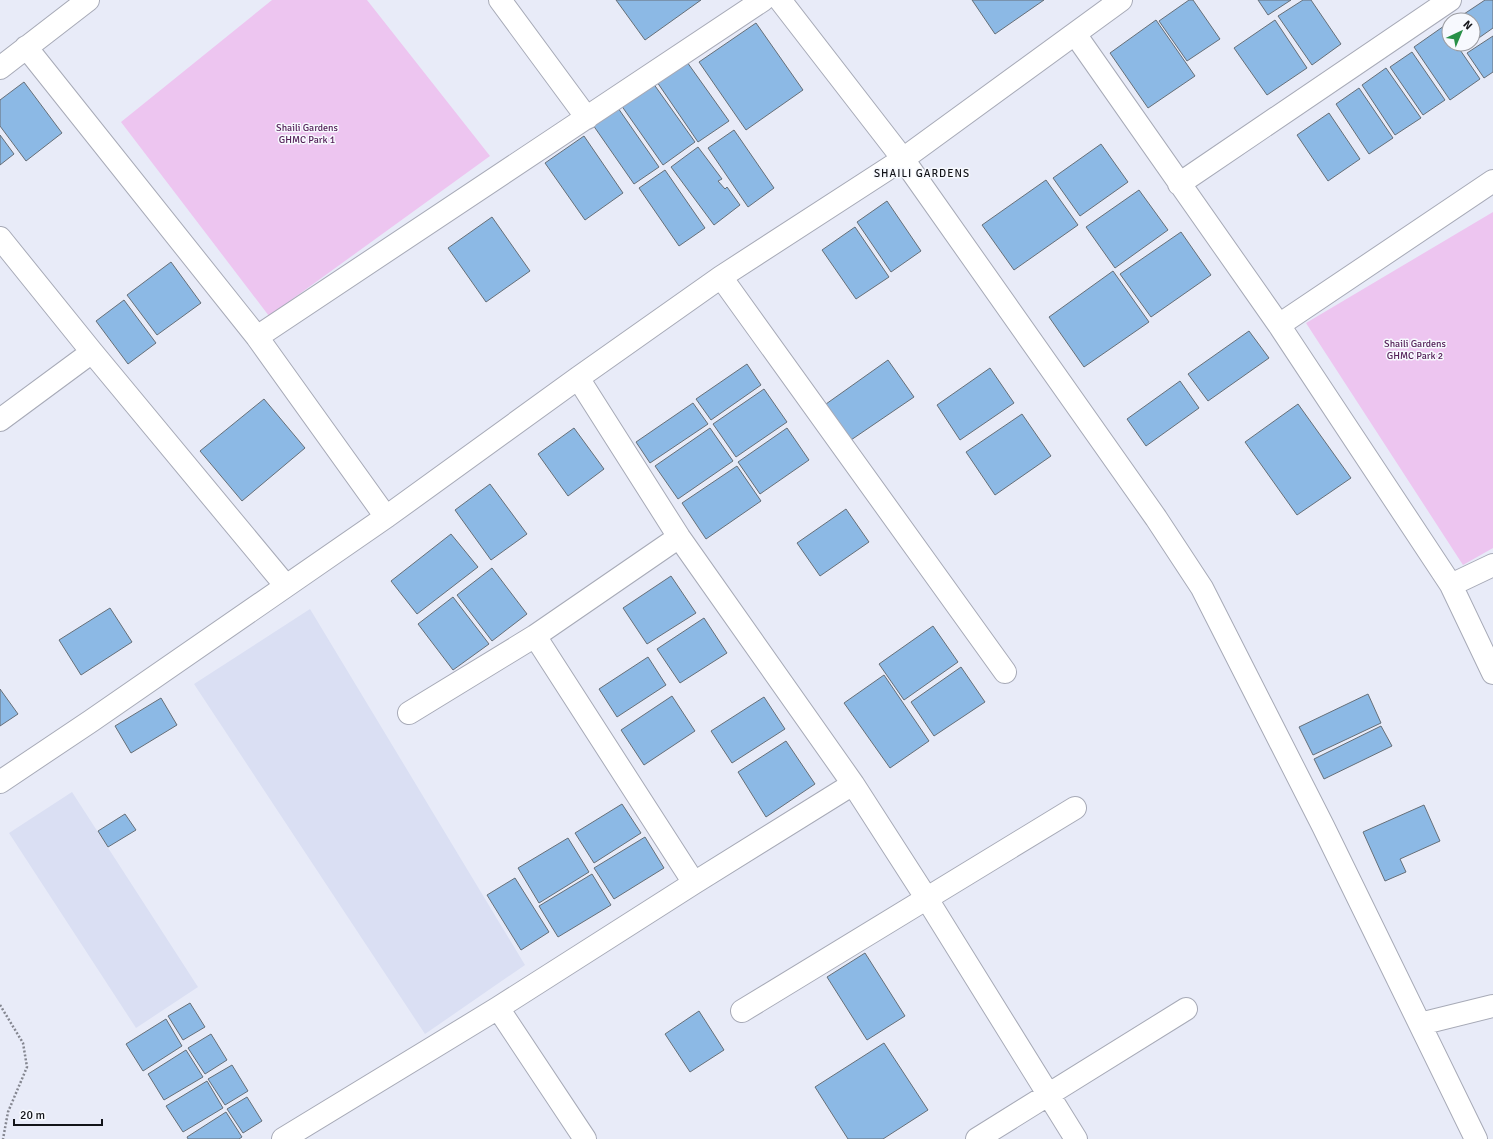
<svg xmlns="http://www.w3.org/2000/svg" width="1493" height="1139" font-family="Signika,sans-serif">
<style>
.built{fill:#dadff3}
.green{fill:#edc5f0}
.building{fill:#8cb9e5;stroke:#666f78}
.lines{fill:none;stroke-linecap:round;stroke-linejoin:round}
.minor-casing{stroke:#a7aab7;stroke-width:24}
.path{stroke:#848690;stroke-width:2.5;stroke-dasharray:2 2;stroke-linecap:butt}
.minor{stroke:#fff;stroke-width:22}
.labels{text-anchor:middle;stroke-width:3;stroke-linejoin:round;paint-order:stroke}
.park-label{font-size:10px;fill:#532058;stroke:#f7f9fe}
.neighbourhood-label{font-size:11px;letter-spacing:1px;fill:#131419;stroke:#f7f9fe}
</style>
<rect width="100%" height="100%" fill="#e8ebf8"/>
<path class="built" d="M310,609L525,965L425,1034L194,684Z
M72,792L198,987L136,1028L9,833Z"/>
<path class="green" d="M272,0H367L490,156L269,316L121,122Z
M1493,212V548L1463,565L1306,323Z"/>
<path class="building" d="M616,0H701L645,40Z
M972,0H1044L995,34Z
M1189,0H1193L1220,39L1187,61L1159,21Z
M1258,0H1291L1268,15Z
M1303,0H1311L1341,44L1312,65L1278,16Z
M1485,0H1493V28L1473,42V20H1455Z
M1156,20L1195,76L1148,108L1110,53Z
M1275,20L1307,68L1267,95L1234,48Z
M756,23L803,90L746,130L699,62Z
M1444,26L1449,33V44H1456L1480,79L1450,100L1414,47Z
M1493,36V72L1484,78L1467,53Z
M1412,52L1445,100L1423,115L1390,67Z
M687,62L729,121L698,142L657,82Z
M1386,68L1421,118L1395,135L1362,85Z
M24,82L62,133L26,161L0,126V100Z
M653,83L695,142L663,165L621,105Z
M1359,88L1393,138L1369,154L1336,104Z
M618,108L659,167L634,184L593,125Z
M1329,113L1360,159L1328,181L1297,135Z
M734,130L774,188L748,207L708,148Z
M0,135L14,154L0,165Z
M584,136L623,193L585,220L545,163Z
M1101,144L1128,182L1080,216L1053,178Z
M698,147L722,179L718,181L725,189L727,187L740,205L714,225L671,167Z
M665,170L705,228L679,246L639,188Z
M1046,180L1078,225L1014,270L982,225Z
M1139,190L1168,230L1115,268L1086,227Z
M887,201L921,251L891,272L857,222Z
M492,217L530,271L486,302L448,248Z
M855,227L889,277L856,299L822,250Z
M1181,232L1211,275L1151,317L1120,274Z
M171,262L201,303L157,335L127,295Z
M1113,271L1149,322L1084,367L1049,317Z
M124,300L156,343L128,364L96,321Z
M1249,331L1269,358L1208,401L1188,374Z
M888,360L914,397L851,440L826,404Z
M747,364L761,385L711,420L696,399Z
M990,368L1014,403L960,440L937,405Z
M1180,381L1199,408L1146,446L1127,419Z
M764,389L787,422L736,457L713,424Z
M264,399L305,448L242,501L200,451Z
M693,403L708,424L650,463L636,442Z
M1298,404L1351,478L1297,515L1245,442Z
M1022,414L1051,456L995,495L966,452Z
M574,428L604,469L568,496L538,454Z
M710,428L733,461L678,499L655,466Z
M787,428L809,460L760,494L738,462Z
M737,466L761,501L706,539L682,503Z
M490,484L527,534L491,560L455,510Z
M846,509L869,542L820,576L797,543Z
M451,534L478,567L417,614L391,581Z
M492,568L527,614L492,641L457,595Z
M671,576L696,613L647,644L623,608Z
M453,597L489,644L453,670L418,624Z
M110,608L132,642L81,675L59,640Z
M704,618L727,653L680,683L657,649Z
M933,626L958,662L904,700L879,664Z
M648,657L666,685L617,717L599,689Z
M961,667L985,702L934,736L911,702Z
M884,675L929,741L890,768L844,703Z
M0,689L18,714L0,726Z
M1368,694L1381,723L1313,755L1299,727Z
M672,696L695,731L644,765L621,730Z
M764,697L785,729L732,763L711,731Z
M161,698L177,725L131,753L115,726Z
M1381,726L1392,746L1324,779L1314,759Z
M786,741L815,784L766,817L738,772Z
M622,804L641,833L594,863L575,833Z
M1424,805L1440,841L1400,859L1406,872L1385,881L1363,832Z
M125,814L136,830L108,847L98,831Z
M645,837L664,868L614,899L594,868Z
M568,838L589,872L539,903L518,868Z
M592,874L611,905L558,937L539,906Z
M515,878L549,932L521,950L487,895Z
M865,953L905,1016L867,1040L827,977Z
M190,1003L205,1027L183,1040L168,1016Z
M699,1011L724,1050L690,1072L665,1034Z
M166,1019L182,1046L143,1071L126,1044Z
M211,1034L227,1060L205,1074L188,1048Z
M884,1043L928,1110L883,1139H848L815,1087Z
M186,1050L203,1077L164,1100L148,1074Z
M232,1065L248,1091L225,1105L208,1079Z
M207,1081L223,1108L183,1132L166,1106Z
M247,1097L262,1121L243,1133L227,1109Z
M226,1112L242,1137L239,1139H188L187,1137Z"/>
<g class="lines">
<defs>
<path id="minor" d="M500,0L587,118
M780,0L903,159L1156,518L1202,588L1323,826L1476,1139
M1075,34L1279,325L1451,585L1493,673
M26,47L257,337L386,517
M0,68L88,0
M1179,184L1450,0
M0,238L92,352L286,586
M721,277L1005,672
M1279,325L1493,181
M257,337L763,0
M578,378L679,537L853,784L927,899L1076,1139
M0,420L92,352
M1451,585L1493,565
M535,636L694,883
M409,713L535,636L679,537
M0,782L91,721L386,517L578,378L721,277L903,159L1121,0
M498,1008L585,1139
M742,1011L1075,808
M1420,1024L1493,1006
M283,1139L498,1008L694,883L853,784
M977,1139L1186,1009"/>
</defs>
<use href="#minor" class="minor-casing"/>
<path class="path" d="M0,1005L23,1043L27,1067L8,1112L3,1139"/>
<use href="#minor" class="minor"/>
</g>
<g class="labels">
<g class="park-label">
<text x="307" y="131">Shaili Gardens<tspan x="307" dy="12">GHMC Park 1</tspan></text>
<text x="1415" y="347">Shaili Gardens<tspan x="1415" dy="12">GHMC Park 2</tspan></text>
</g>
<g class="neighbourhood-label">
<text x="922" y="177">SHAILI GARDENS</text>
</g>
</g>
<g transform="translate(1461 32) rotate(44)"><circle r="19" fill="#f7f9fe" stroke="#9c9da2"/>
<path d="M0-3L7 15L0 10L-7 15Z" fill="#279047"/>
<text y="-6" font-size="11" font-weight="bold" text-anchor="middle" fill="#131419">N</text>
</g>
<path d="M14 1119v6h88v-6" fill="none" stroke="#131419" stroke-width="2"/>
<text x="20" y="1119" font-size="12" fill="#131419" stroke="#f7f9fe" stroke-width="3" paint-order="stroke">20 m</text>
</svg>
